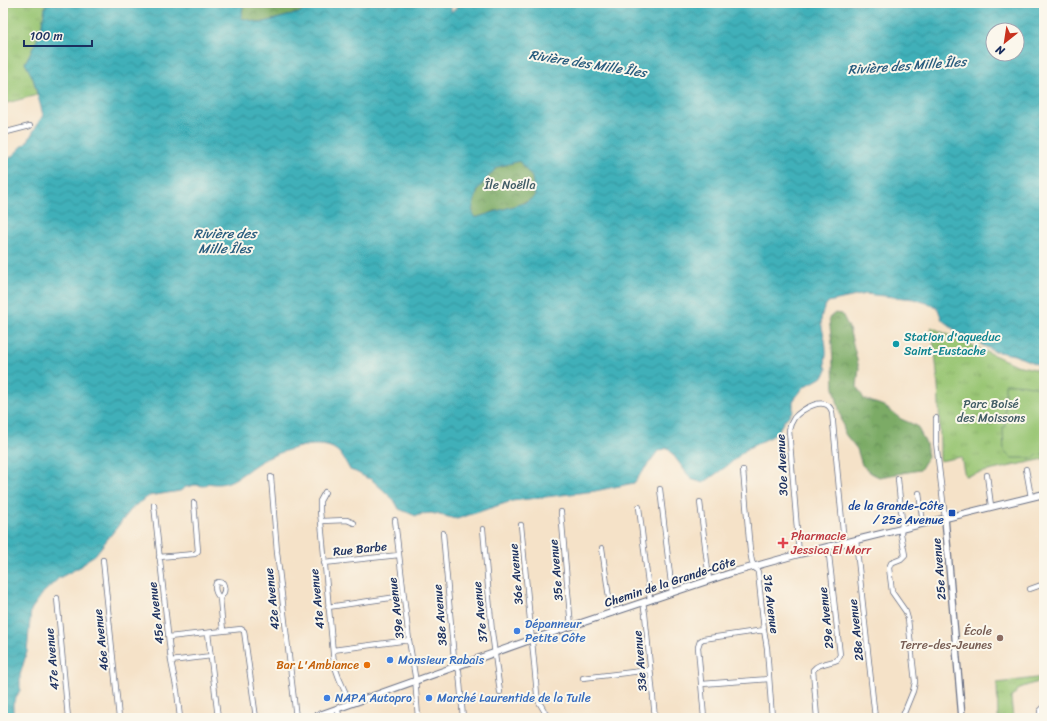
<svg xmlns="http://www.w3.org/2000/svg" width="1047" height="721" font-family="Sriracha,sans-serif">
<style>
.grass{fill:url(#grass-tufts);stroke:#5a7a69}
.forest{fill:url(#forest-crowns);stroke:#4b6d62}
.garden{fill:#9ac674;stroke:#5a7a69}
.water{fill:url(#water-waves);stroke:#2d708c;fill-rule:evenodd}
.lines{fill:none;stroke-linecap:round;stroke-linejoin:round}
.minor-casing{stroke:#676e83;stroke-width:6}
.tertiary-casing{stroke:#676e83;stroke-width:8}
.secondary-casing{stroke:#676e83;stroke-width:8}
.minor{stroke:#fff;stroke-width:4.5}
.tertiary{stroke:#fff;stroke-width:5.5}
.secondary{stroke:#fff;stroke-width:6}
.culture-dot{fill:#0f9aa8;stroke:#fbf7ec;stroke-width:1.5}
.transit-dot{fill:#1a4fb4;stroke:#fbf7ec;stroke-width:1.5}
.health-dot{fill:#e0444e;stroke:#fbf7ec;stroke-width:1.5}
.shop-dot{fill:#3f7fe0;stroke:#fbf7ec;stroke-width:1.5}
.education-dot{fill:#8d6e63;stroke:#fbf7ec;stroke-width:1.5}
.food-dot{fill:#e8710a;stroke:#fbf7ec;stroke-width:1.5}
.labels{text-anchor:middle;stroke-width:4;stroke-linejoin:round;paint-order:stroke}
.park-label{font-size:12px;fill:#415c65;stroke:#fbf7ec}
.culture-label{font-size:12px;fill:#0d838f;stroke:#fbf7ec;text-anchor:start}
.street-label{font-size:12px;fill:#1b2f5e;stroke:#fbf7ec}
.transit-label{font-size:12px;fill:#164399;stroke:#fbf7ec;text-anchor:end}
.health-label{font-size:12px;fill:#be3a42;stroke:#fbf7ec;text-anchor:start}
.shop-label{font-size:12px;fill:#366cbe;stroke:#fbf7ec;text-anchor:start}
.education-label{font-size:12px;fill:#785e54;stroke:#fbf7ec;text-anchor:end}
.food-label{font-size:12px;fill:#c56008;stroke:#fbf7ec;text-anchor:end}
.water-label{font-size:13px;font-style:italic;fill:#285c7e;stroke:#fbf7ec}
</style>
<defs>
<pattern id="grass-tufts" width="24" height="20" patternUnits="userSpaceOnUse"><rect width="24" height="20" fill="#9ac674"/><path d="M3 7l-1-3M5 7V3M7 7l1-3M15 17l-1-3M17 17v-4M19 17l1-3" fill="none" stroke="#84aa67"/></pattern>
<pattern id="forest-crowns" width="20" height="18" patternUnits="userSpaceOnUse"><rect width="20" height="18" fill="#7bab66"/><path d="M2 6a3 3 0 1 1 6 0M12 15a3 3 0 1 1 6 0" fill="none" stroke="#648c57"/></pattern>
<pattern id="water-waves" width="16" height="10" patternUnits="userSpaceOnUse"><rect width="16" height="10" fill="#3fb0b9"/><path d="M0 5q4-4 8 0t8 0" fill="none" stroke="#34909a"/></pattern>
</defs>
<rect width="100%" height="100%" fill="#fbf7ec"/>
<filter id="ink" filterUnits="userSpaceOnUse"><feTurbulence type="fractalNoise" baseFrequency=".025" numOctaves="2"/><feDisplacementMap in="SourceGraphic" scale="8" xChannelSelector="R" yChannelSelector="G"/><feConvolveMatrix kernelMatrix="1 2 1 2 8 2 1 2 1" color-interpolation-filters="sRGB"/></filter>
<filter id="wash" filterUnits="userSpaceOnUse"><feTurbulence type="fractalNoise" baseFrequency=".012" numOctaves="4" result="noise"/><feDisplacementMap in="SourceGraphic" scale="16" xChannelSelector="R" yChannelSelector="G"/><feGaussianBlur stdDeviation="0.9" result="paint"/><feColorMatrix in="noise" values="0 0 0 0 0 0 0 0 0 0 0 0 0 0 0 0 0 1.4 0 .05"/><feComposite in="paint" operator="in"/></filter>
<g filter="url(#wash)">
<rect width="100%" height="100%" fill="#f5e2c8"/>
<path class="grass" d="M3,3H46L40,34L25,63L33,78L37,95L3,104Z
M931,327L1016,365L1044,371V459L965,476L961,457L940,461C940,416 939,372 931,327Z
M1044,677L1037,682L1020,688L1011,698L1013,718H998L997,683Z"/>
<path class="forest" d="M245,3H315L299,13L261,23L241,18L243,6Z
M519,161L532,177L535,196L527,202L475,218L471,210L478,189L497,167Z
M835,313L842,314L849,328L859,368L857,387L864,399L884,406L901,419L917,426L926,444L928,457L920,470L879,477L871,473L862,465L857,449L845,434L834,388L832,344L829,318Z"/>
<path class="garden" d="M1005,384C1018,384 1032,384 1044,391V454L1036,455L1035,458H1012L1004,452L1003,427H1005Z"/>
<path class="water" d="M46,3H245L243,6L241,18L261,23L299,13L315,3H451V12L456,8L458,3H1044V367L1014,355L994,351L957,332L942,320L938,309L930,304L914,299L865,294L828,302C814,322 826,330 826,350C827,357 823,362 827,369L824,376L804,387L793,401V411L784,421L777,433L771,437L748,448L727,466L703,483L691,479L668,448L658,451L634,483L595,491L512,501L457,519L431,513L423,514L416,516L399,509L394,500L371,479L367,478L356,472L350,470C346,463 342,454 336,450C318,437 278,452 260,462C242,473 231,488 208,483L204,486L195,485L186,487L180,491L149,496L133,507L95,555L87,560L82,566L59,578L43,593L31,610L27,652L20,675V690L13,704V718H3V164L27,142L43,115L33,78L25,63L40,34ZM993,30H1017V54H993ZM519,161L532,177L535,196L527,202L475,218L472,210L478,189L497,167Z"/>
</g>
<g filter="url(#ink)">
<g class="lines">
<defs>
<path id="minor" d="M3,133L30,126
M936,418V442L945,518
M1026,469L1031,497
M743,470L750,551L752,562L758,572L764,630L767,648L772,718
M987,475L991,506
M271,477L277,552L296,718
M898,479L902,521L901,534L905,555L901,559L891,563L889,568L892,592L906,612L908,619L915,682L913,691L902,718
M660,489L672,592
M325,492L320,501V511L334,664L339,678L350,703
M919,493L923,524
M700,502L709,580
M154,505L171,661L177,691L180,718
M639,507L650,600
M561,512L571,627
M395,520L409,640L415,676L418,718
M321,521L347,520L354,523
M521,525L537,694L539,702L546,714
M483,529L492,632L500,692
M443,533L454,659L459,671L463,718
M856,540L875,718
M602,548L609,598L612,613
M799,554L789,430C790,425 792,421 794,418C801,409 827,394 832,412L844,543
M159,557L195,554L198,551L194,503
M103,560L119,718
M324,563L399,555
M1030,589L1044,584
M57,598L68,718
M643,602L645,614L655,718
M328,607L404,596
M223,631L241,629L244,631L256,718
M208,633L218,718
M169,637L223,631L220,598C216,594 214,589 216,583L218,582L223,583C226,589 224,594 220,598
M333,650L409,640
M171,661L211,656
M583,678L650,670
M702,684L769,679
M337,708L340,718
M704,718L698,647L700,641L703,639L764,630
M817,718L813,670C818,663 830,663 837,660L840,655L828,546
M1040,718V711L1044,707"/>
<path id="tertiary" d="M945,518L962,718"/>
<path id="secondary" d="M311,718L533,639L734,572L799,554L1044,494"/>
</defs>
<use href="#minor" class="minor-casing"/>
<use href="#tertiary" class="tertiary-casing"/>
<use href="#secondary" class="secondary-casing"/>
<use href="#minor" class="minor"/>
<use href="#tertiary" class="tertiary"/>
<use href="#secondary" class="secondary"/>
</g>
</g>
<circle class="culture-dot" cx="896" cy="344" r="4"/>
<rect class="transit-dot" x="948" y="509" width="8" height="8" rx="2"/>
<path class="health-dot" d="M781 537h4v4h4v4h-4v4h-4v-4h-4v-4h4z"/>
<g class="shop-dot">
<circle cx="517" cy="631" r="4"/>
<circle cx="390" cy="660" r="4"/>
<circle cx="327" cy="698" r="4"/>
<circle cx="429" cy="698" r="4"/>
</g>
<circle class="education-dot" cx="1000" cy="638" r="4"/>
<circle class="food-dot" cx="367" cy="665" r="4"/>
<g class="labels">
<g class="park-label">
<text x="510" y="189">Île Noëlla</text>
<text x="991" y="408">Parc Boisé<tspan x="991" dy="14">des Moissons</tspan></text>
</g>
<g class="culture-label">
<text x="904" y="341">Station d'aqueduc<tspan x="904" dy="14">Saint-Eustache</tspan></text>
</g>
<g class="street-label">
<text transform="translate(782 465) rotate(-93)" y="4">30e Avenue</text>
<text transform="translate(360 549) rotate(-6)" y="4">Rue Barbe</text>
<text transform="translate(939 569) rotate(-95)" y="4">25e Avenue</text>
<text transform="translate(556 570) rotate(-95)" y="4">35e Avenue</text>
<text transform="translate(516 574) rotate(-95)" y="4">36e Avenue</text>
<text transform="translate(670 582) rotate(-18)" y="4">Chemin de la Grande-Côte</text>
<text transform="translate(272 599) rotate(-96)" y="4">42e Avenue</text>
<text transform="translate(317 599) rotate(-96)" y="4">41e Avenue</text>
<text transform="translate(771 604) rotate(83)" y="4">31e Avenue</text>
<text transform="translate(396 608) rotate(-97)" y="4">39e Avenue</text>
<text transform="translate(480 612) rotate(-96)" y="4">37e Avenue</text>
<text transform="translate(156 613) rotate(-97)" y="4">45e Avenue</text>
<text transform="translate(440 615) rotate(-95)" y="4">38e Avenue</text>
<text transform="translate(826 618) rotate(-96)" y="4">29e Avenue</text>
<text transform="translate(856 630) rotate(-96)" y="4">28e Avenue</text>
<text transform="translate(101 640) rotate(-96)" y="4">46e Avenue</text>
<text transform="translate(52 659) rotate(-95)" y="4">47e Avenue</text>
<text transform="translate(640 661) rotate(-95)" y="4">33e Avenue</text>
</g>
<g class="transit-label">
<text x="944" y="510">de la Grande-Côte<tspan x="944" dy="14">/ 25e Avenue</tspan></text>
</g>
<g class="health-label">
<text x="791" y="540">Pharmacie<tspan x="791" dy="14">Jessica El Morr</tspan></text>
</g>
<g class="shop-label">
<text x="525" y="628">Dépanneur<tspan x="525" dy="14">Petite Côte</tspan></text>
<text x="398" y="664">Monsieur Rabais</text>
<text x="335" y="702">NAPA Autopro</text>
<text x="437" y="702">Marché Laurentide de la Tuile</text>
</g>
<g class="education-label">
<text x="992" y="635">École<tspan x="992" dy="14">Terre-des-Jeunes</tspan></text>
</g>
<g class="food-label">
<text x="359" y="669">Bar L'Ambiance</text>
</g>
<g class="water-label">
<text transform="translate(588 63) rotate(9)" y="5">Rivière des Mille Îles</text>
<text transform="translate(907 65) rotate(-4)" y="5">Rivière des Mille Îles</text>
<text x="225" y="238">Rivière des<tspan x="225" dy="15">Mille Îles</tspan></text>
</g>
</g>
<rect width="1047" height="721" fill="none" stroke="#fbf7ec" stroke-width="16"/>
<g transform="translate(1005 42) rotate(210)"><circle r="19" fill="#fbf7ec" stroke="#a1a7b3"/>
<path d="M0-3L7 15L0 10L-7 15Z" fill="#c8321e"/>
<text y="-6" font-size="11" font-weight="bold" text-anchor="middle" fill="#1b2f5e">N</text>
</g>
<path d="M24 40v6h68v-6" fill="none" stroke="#1b2f5e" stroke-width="2"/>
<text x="30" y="40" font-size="12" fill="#1b2f5e" stroke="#fbf7ec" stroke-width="3" paint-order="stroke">100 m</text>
</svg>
